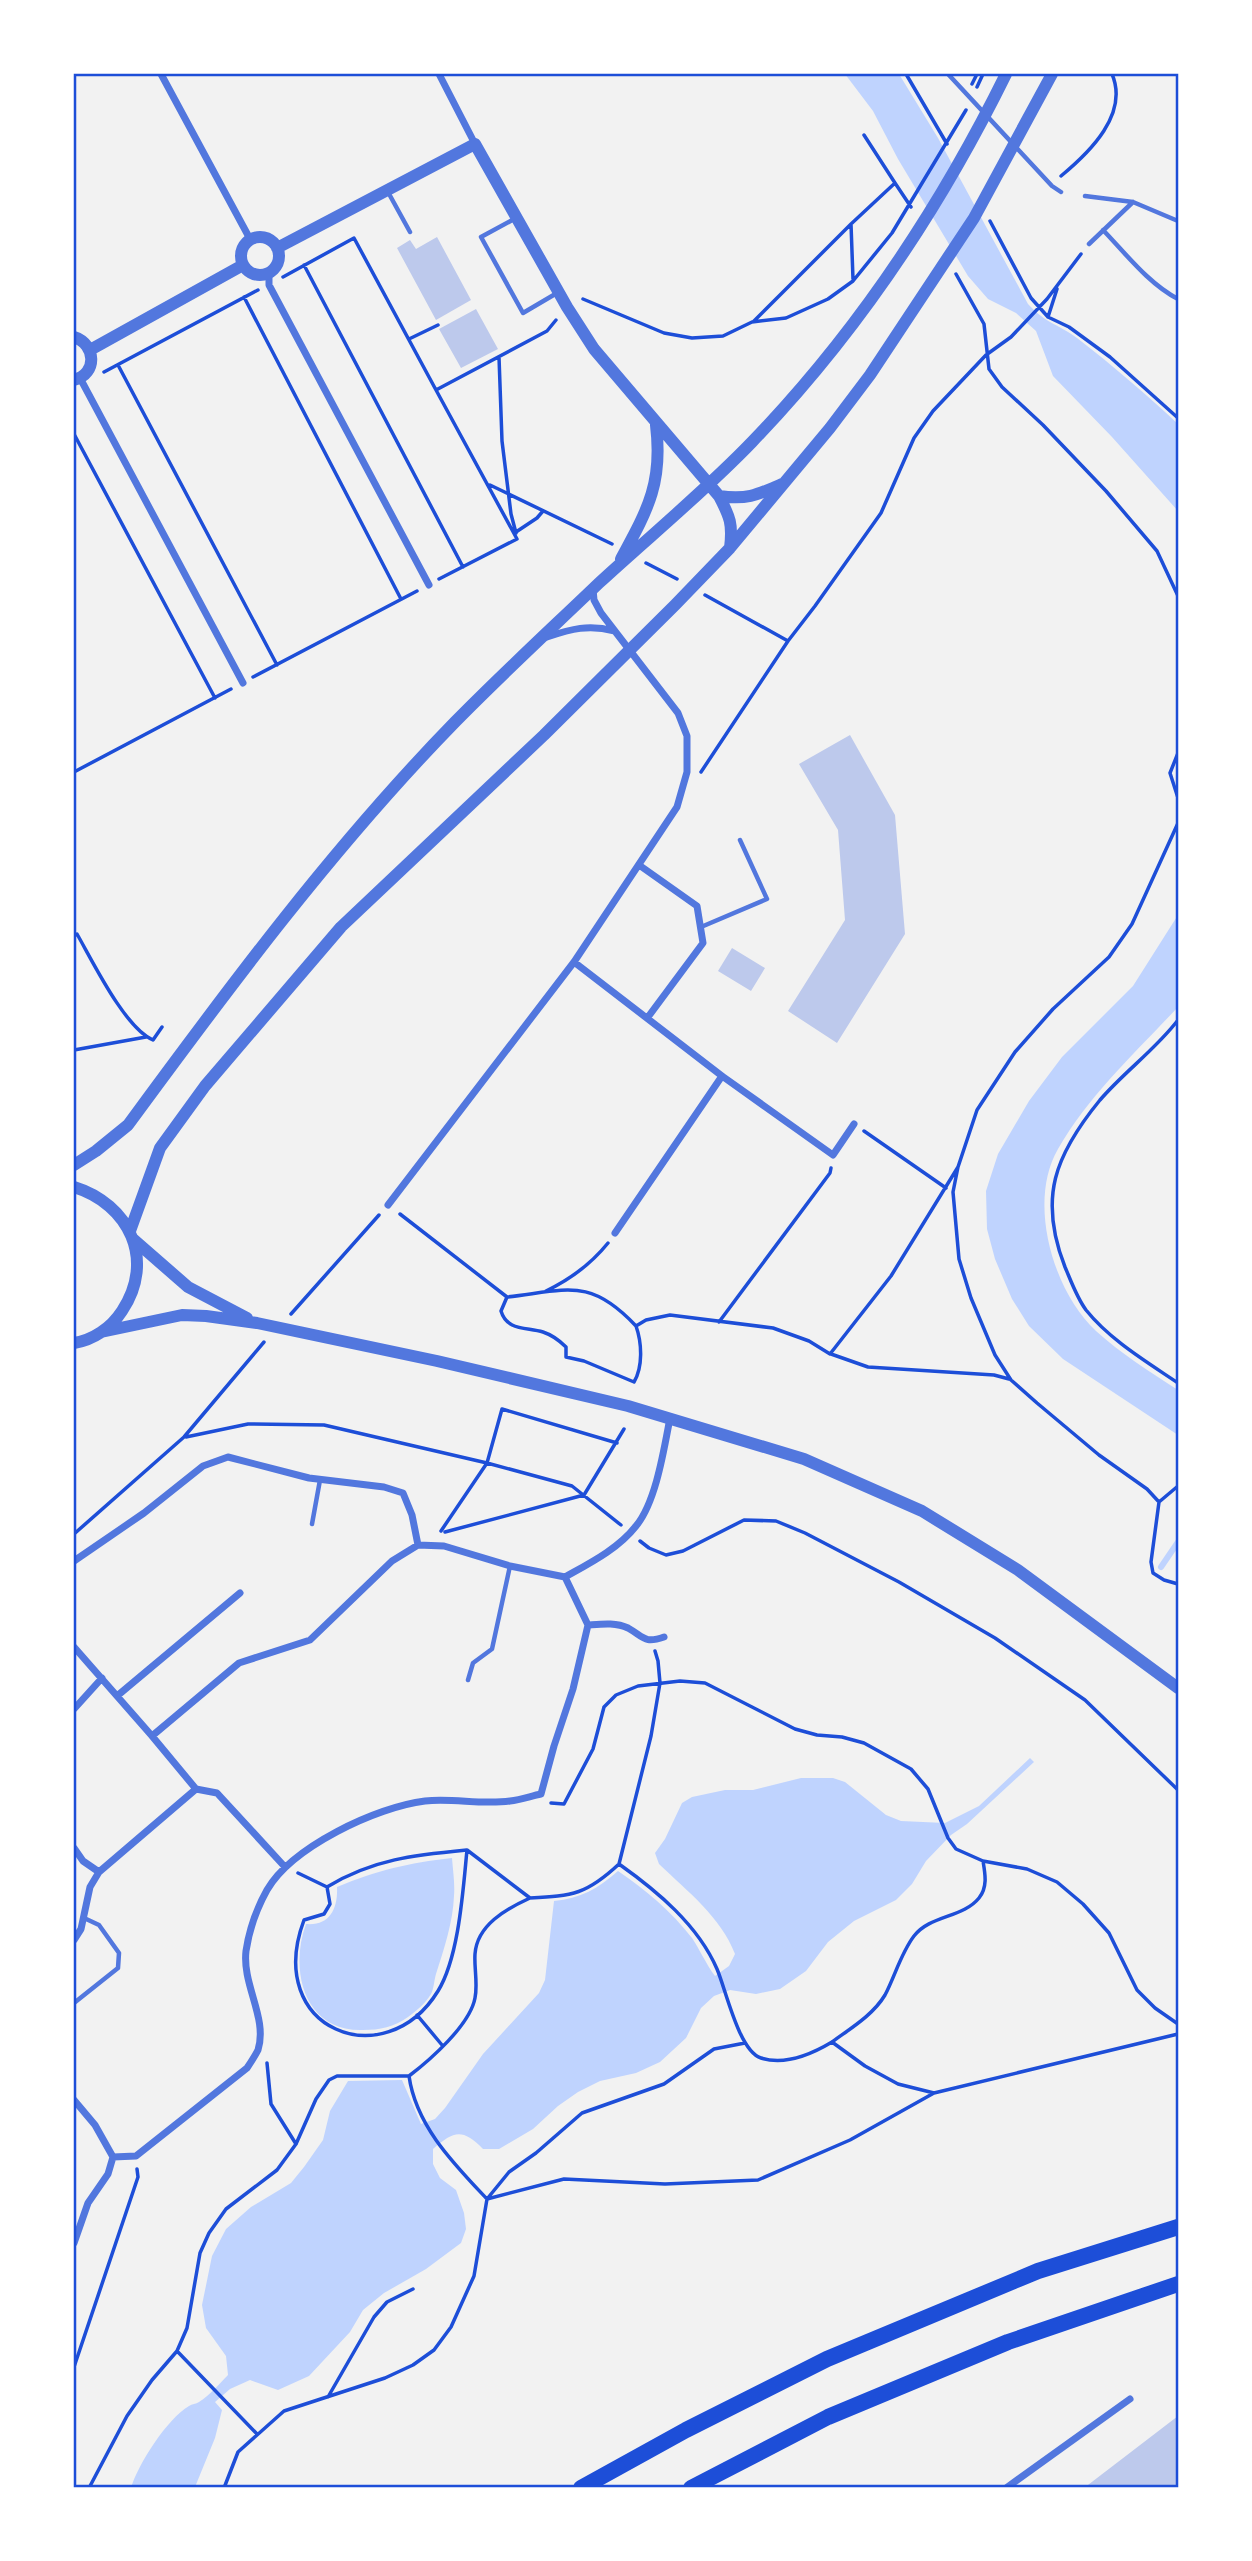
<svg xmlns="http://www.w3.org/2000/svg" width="1252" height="2561" font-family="'Source Sans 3',sans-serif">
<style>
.water{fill:#bfd3fe}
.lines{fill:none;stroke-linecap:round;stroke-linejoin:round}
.stream{stroke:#bfd3fe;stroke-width:6}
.building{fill:#bdc9ec}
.path{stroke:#1d4ed8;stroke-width:3.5}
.service{stroke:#5277de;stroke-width:4.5}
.minor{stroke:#5277de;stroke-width:7}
.tertiary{stroke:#5277de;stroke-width:12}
.trunk{stroke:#1d4ed8;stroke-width:16}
.neatline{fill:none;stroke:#1d4ed8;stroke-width:2.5}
</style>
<rect width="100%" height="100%" fill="#f2f2f2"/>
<path class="water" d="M845,74H899L938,138L1028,304C1045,323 1058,324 1077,338C1112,365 1146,394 1178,424V511L1112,437L1053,376L1036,331L1016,313L988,299L968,276L898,159L873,111Z
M1178,915V1007C1136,1052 1089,1095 1058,1149C1027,1202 1053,1291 1096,1331C1120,1353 1150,1372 1178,1390V1435L1063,1359L1029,1326L1012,1299L995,1259L987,1229L986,1191L998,1154L1029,1101L1062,1057L1133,986Z
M1030,1758L1034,1762L967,1824L951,1835L926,1861L912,1884L896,1900L854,1921L828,1942L806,1971L780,1989L756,1994L730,1990L714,1996L701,2008L686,2038L660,2062L636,2073L600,2081L578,2092L558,2106L533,2129L499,2149H483C462,2128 454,2131 433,2149V2164L440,2178L456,2190L464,2213L466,2229L461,2243L426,2269L384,2293L363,2310L350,2332L309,2376L278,2390L250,2380L230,2389L215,2402L222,2410L215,2438L195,2487L131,2488C138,2464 167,2419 189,2406C192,2404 196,2404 199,2402C209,2396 219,2384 228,2375L226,2356L206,2328L202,2305L212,2256L226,2229L251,2207L291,2183L304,2167L323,2140L330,2111L348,2081L402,2080L421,2124L435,2119L445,2108L483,2054L539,1993L545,1980L554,1901C580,1899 599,1888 618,1871C646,1890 671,1911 692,1938C700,1950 706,1964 715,1976L729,1966L735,1954C721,1917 687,1891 659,1864L655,1853L665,1839L682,1803L692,1797L725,1790H753L801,1778H833L845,1782L886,1815L901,1821L945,1823L979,1806Z
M452,1858C453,1871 455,1884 454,1896C453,1922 444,1949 436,1974C434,1980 434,1989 431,1994C426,2003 416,2011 408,2017C394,2027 380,2030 363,2030C304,2032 289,1970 306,1924C330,1926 338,1908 337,1887C378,1870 408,1863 452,1858Z"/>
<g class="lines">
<path class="stream" d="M1161,1567L1178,1542"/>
</g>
<path class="building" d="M437,237L471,300L436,320L397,248L410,240L416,249Z
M476,309L498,349L461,368L439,329Z
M850,735L895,815L905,934L837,1043L788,1011L845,920L838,830L799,764Z
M732,948L765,968L751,991L718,971Z
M1178,2416V2488H1084Z"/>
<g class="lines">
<path class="path" d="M906,74L947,144
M972,84L977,74
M977,87L983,74
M864,135L895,183
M1061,176C1090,152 1129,114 1112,74
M990,221L1031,298L1048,317L1069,327L1110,357L1178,418
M851,224L853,279
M304,265L463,567
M956,274L984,324L989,369L1002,387L1043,425L1106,491L1157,551L1178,596
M283,277L354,238L436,390
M244,297L401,599
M583,299L664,333L692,338L723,336L752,322L786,318L828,299L853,281L892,233L966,110
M1048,317L1057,289
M753,322L851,224L895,183L911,207
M409,339L438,325
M499,357L502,441L511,514L516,533
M118,365L277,665
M104,372L258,290
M74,434L215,698
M490,485L612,544
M516,532L537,518L543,511
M646,563L677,579
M439,579L517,539L436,390L547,331L556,320
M705,595L788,641
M253,677L417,591
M1178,753L1170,773L1178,798V823L1132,924L1109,957L1053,1009L1015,1052L977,1110L958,1167L953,1192L959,1259L971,1298L995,1355L1011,1380L1037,1403L1099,1455L1147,1489L1159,1502L1151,1562L1153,1573L1164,1580L1178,1584
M74,772L231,689
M701,772L788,641L815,606L881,513L914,438L933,411L986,355L1011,337L1047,299L1081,254
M74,936L77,934C93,962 125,1028 153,1040L162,1027
M1178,1020C1156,1049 1124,1072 1100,1100C1055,1155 1038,1198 1065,1267C1071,1281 1077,1298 1086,1310C1110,1340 1147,1362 1178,1383
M74,1050L146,1037
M864,1131L946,1188
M400,1214L507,1297C568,1290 590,1277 636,1326L646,1320L670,1315L773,1328L809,1341L830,1354L891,1276L958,1167
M546,1291C571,1279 591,1264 608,1243
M507,1297L501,1311C507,1331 526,1327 543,1332C552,1335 560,1341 566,1347V1357L584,1361L634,1382C643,1367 642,1343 636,1326
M291,1314L379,1215
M719,1322L830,1173L831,1168
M831,1354L868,1367L994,1375L1009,1379
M186,1437L248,1424L324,1425L487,1463L572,1486L621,1525
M1159,1502L1178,1486
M441,1531L487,1463L502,1409L617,1443
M445,1532L584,1495L624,1429
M74,1534L184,1437L264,1342
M640,1541L649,1548L666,1555L683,1551L744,1520L776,1521L805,1533L899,1582L995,1638L1085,1700L1178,1790
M551,1803L564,1804L593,1749L604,1707L616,1695L638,1686L680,1681L705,1683L795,1729L817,1735L842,1737L864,1743L911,1769L928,1789L948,1838L956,1849L983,1861
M467,1850C463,1890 459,1957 438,1991C385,2077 263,2030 304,1920L324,1914L330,1904L327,1887C373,1859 415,1855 467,1850L530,1898C573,1896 587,1894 619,1864C657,1891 698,1925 717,1969C726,1990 739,2051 761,2058C786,2066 812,2054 832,2042L865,2066L898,2084L934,2093
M619,1864L651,1736L660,1683L658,1661L655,1651
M298,1873L327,1887
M417,2015L442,2045
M832,2042C851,2028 873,2015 885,1995C895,1976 901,1953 914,1936C930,1915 963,1918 979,1898C988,1887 985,1873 983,1861L1027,1869L1057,1882L1083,1904L1109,1933L1137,1990L1155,2008L1178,2024
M267,2063L271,2104L296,2144
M409,2076C430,2060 470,2025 475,1998C478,1984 474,1968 475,1954C477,1925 506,1909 530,1898
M177,2351L257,2434
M74,2367L138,2177L137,2169
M328,2397L374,2317L387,2302L413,2289
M89,2488L127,2416L152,2380L177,2351L187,2328L200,2253L209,2233L226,2209L277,2170L296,2144L316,2099L329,2080L337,2076H409C416,2126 454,2164 487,2199L509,2172L536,2153L582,2113L664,2084L714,2049L745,2043
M224,2488L238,2452L284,2411L385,2378L413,2365L434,2350L451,2327L474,2276L487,2199L564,2179L665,2184L758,2180L850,2140L934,2093L1178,2034"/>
<path class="service" d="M948,74L1052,186L1061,192
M388,192L410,232
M1085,196L1133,202L1178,221
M516,218L481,237L523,313L557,293
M1103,230C1126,254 1149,284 1178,299
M1089,244L1133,202
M701,927L767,899L740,840
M312,1524L320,1480
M468,1680L473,1663L492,1649L510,1566
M74,2003L118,1968L119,1953L99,1925L84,1918"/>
<path class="minor" d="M161,74L250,239
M439,74L475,144
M269,273V285L429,585
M80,378L243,683
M547,637C571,629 589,624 614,631
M639,865L697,906L703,943L648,1017
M574,962L722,1076L833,1155L854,1124
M388,1205L574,962L677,807L687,772V736L678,713L601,613L594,600L593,589
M615,1233L722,1076
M74,1561L144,1513L203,1466L228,1457L309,1478L384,1487L403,1493L412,1515L418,1545
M588,1625C601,1624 616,1622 628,1628C644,1637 644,1644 664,1637
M74,1647L152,1736
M117,1696L240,1593
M74,1709L102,1678
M196,1789L217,1793L285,1867
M74,1848L83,1861L99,1872
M74,1940L81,1929L90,1887L99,1872L196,1789L152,1736L239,1663L310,1640L392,1561L418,1545L444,1546L510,1566L565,1577C590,1563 618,1549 636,1526C656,1502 664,1449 670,1418
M74,2100L95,2125L113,2157L136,2156L247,2068C251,2062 255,2056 258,2050C268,2018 242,1985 246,1951C249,1931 257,1908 267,1890C292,1847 376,1807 425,1801C453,1798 482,1805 510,1801C521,1800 531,1796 541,1794L554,1746L573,1689L588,1625L565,1577
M74,2243L88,2203L108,2174L113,2157
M1006,2488L1130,2399"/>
<path class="tertiary" d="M241 256a19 19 0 1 1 38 0a19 19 0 1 1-38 0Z
M277,248L475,144L567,307L594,349L719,496C730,517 733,524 730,548
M74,337C96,344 98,374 74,380
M90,350L243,265
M719,496C747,500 757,495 782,484
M621,559C648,509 663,483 656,425
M74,1165L96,1151L128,1125C230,986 334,846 455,722C502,674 551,629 599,583C650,536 704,492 752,442C856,334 940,208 1006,74
M74,1187C129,1204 156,1260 122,1311C111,1328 93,1340 74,1343
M130,1231L160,1148L205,1086L341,927L544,735L675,605L730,548L830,428L870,375L974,218L1052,74
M133,1239L188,1287L247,1318
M101,1332L182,1315L206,1316L257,1323L437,1361L628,1406L804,1459L922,1511L1018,1570L1178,1688"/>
<path class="trunk" d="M581,2488L686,2430L827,2359L1038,2271L1178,2227
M691,2488L828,2417L1008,2342L1178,2284"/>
</g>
<rect width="1252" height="2561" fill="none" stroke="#ffffff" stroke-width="150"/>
<rect x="75" y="75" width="1102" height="2411" class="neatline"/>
</svg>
